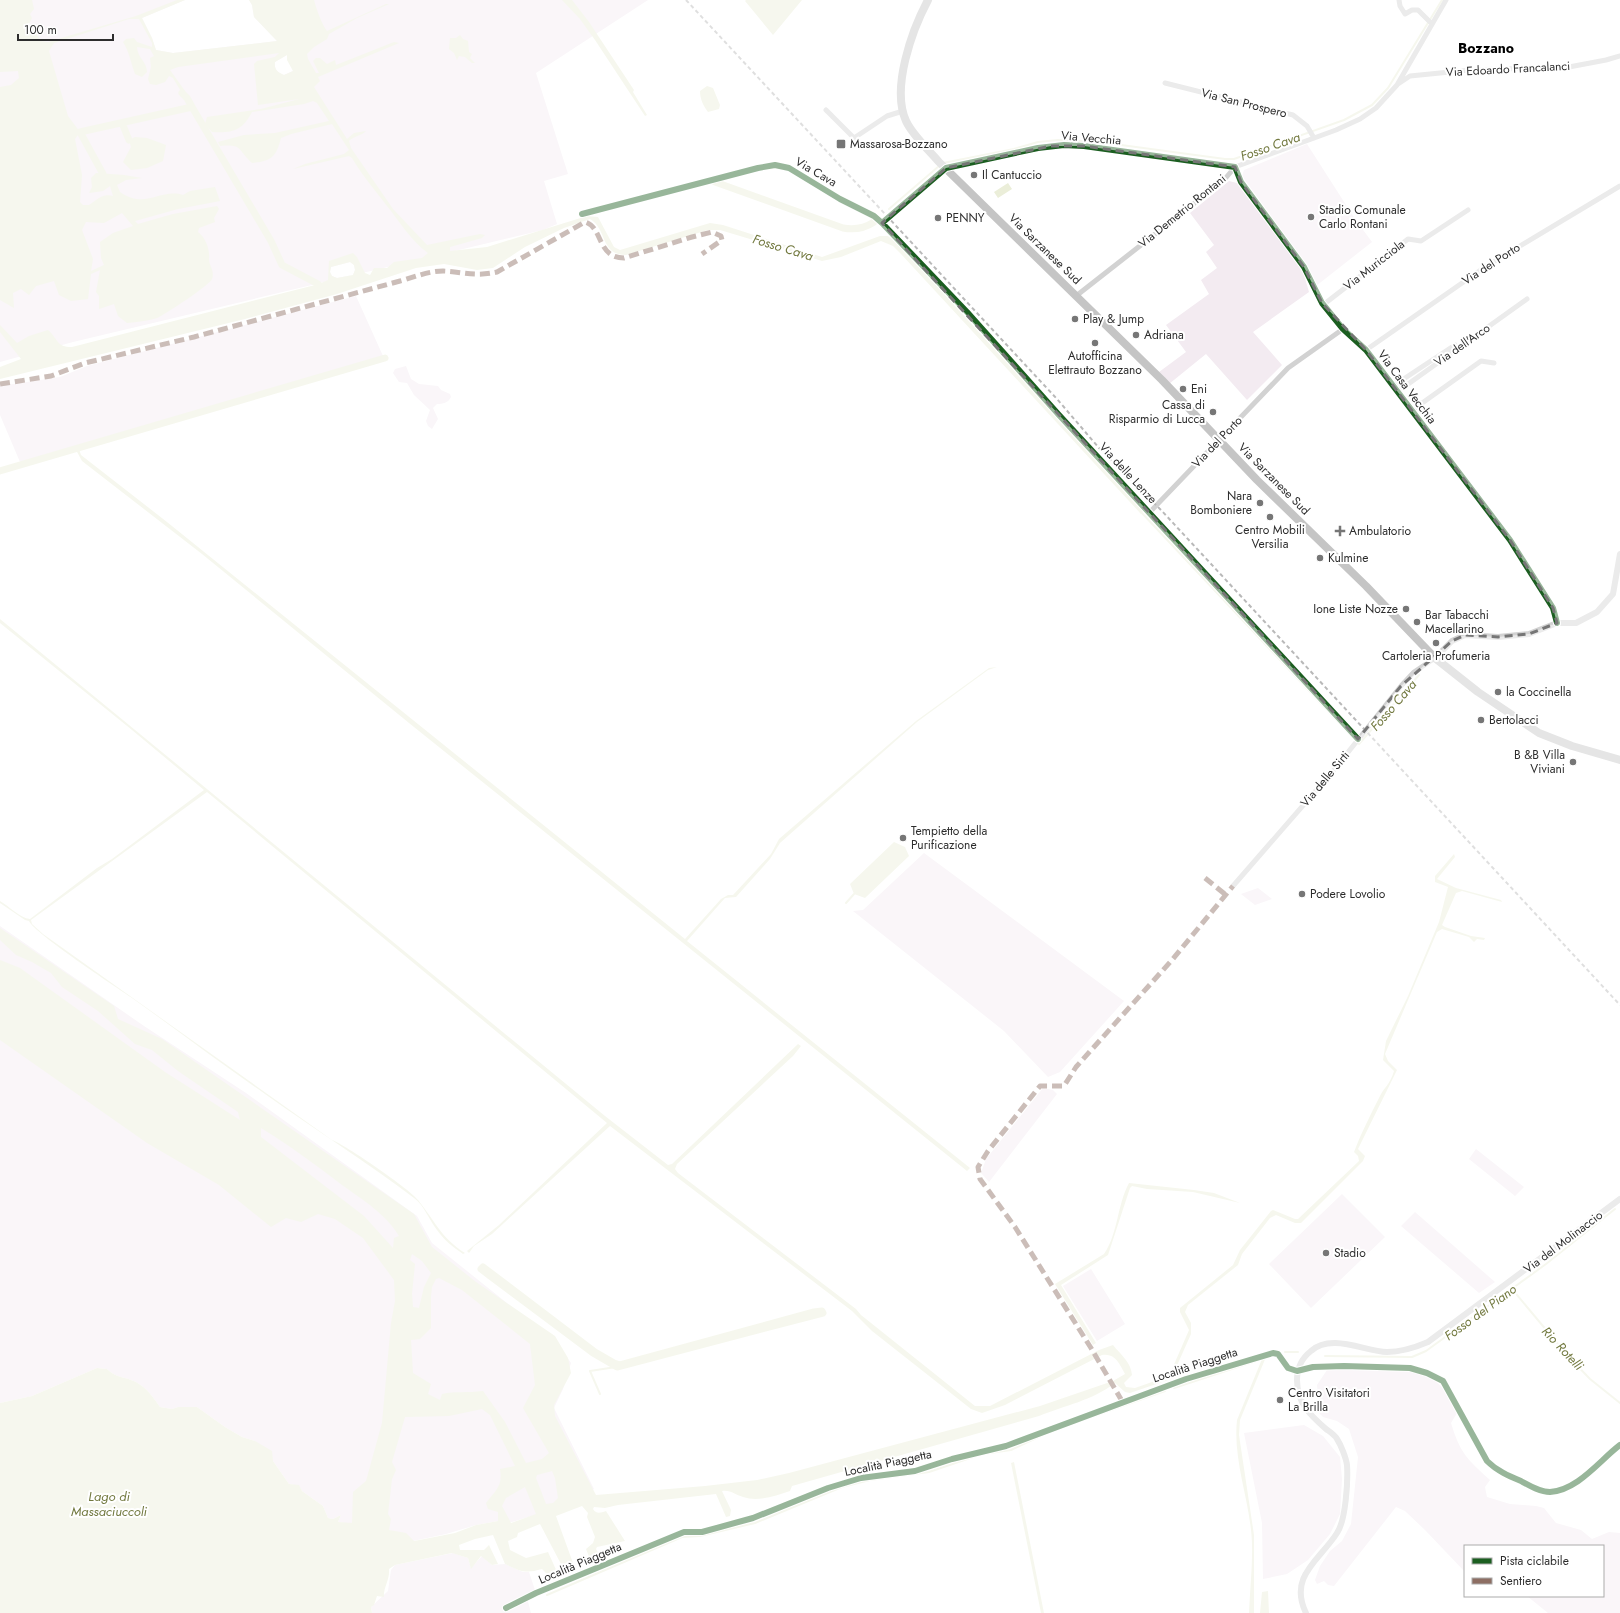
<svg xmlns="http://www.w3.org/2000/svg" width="1620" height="1613" font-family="Jost,sans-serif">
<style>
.green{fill:#f3ebf1;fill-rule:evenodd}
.water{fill:#ebeed9;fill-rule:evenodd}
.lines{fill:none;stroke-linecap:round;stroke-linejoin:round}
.stream{stroke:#ebeed9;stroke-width:2}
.canal{stroke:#ebeed9;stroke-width:7}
.minor{stroke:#d2d2d2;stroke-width:5}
.tertiary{stroke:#d2d2d2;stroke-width:6}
.primary{stroke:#c5c5c5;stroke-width:8}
.rail{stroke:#b9b9b9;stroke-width:2;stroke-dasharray:4 3;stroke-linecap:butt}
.quiet{stroke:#8d6e63;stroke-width:5;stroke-dasharray:10 5;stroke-linecap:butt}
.cycleway-casing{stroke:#fff;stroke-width:8}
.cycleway{stroke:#1b5e20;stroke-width:6}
.marked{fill:none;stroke:#767676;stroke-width:3;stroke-dasharray:8 5;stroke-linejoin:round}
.poi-dot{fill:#767676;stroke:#fff;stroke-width:1.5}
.labels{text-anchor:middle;stroke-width:4;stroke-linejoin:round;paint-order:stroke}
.street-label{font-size:12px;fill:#2d2d2d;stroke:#fff}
.poi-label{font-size:12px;fill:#2d2d2d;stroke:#fff;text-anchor:start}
.water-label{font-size:13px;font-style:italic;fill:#72793f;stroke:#fff}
.quarter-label{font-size:14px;font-weight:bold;fill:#000;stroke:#fff}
</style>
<rect width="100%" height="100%" fill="#fff"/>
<path class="green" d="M0,0H185L142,18L152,38L156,50L173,53L277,41L254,17L252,5L249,0H648L536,73L568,174L544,181L557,224L543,230L73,342L0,362ZM287,55L293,71L284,75C277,72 274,69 275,62ZM350,262L354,265L355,270L353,275L337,278L332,276L330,272L331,267Z
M1307,144L1355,219L1372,242L1316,286L1306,265L1242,176L1244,170Z
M1229,181L1237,183L1302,268L1309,292L1253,332L1282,365L1247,400L1206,354L1169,384L1159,372L1186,352L1166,325L1209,294L1201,280L1217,268L1206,252L1214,245L1190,213Z
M356,296L383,356L20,462L0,415V386L60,377L87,366Z
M406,366L411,379L419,384L438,386L441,390L450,394L451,397C448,403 443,404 437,404L433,408L438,419L432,429L428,426L426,421L430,410L414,395L407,383L399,382L393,373L395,369Z
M924,853L1124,1001L1060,1072L1048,1077L1004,1031L853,911L863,910Z
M1258,888L1272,899L1255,905L1241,894Z
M0,926L144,1026L246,1093L417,1216L432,1243L557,1343L571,1363L563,1389L554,1408L594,1489L535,1515L512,1522L498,1521L476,1525L446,1534L413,1541L389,1530L338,1522L341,1515L333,1519L328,1518L323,1506L302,1491L299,1486L289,1484L273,1461L255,1441L242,1437L225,1427L197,1407H178L172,1409L160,1407C153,1397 147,1388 136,1382C124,1376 118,1379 107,1369L97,1368L32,1396L0,1403Z
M1043,1088L1053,1090L1057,1094L989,1182L981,1173L986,1159Z
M1476,1149L1524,1187L1515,1196L1469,1159Z
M1342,1194L1385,1237L1311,1308L1269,1264Z
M1415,1212L1495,1282L1479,1293L1401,1226Z
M1091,1269L1125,1324L1097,1341L1063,1286Z
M1330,1369L1415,1370C1441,1381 1444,1388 1457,1413L1451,1423C1460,1453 1467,1459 1490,1480L1485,1487L1487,1497L1510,1504L1536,1506L1544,1508L1556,1523L1581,1530L1592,1539L1609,1532L1620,1533V1613H1548L1527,1596H1603V1546H1465V1572L1425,1530L1405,1511L1396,1507L1334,1586L1328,1585L1324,1581L1317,1584L1315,1580L1320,1566L1330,1551L1342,1541L1351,1524L1358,1457L1349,1429L1337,1421L1323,1417L1315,1409L1318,1397L1317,1385L1327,1370Z
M1304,1425L1323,1436L1340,1457L1342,1479L1340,1514L1330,1534L1308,1560L1287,1574L1263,1579L1262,1523L1244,1433Z
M453,1553L468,1558L471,1568L482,1556L492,1565L505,1564L523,1572H529L535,1590L526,1594L531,1613H372L371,1607L388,1591L391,1570L395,1565Z"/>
<path class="water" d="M0,0H32L34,9L30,14L32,18L28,26L34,30L41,41L48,42L136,16L177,0H185L142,18L152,38L156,50L173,53L277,41L254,17L252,5L249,0H314C316,8 322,25 327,31L386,4H389L357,18L329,34L327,39L314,47L307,54L308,59L316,73H319L313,61L316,58H320L327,64L335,60L336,65L394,42L399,43L318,77L320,81L314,87L347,139L354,133L366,131C361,136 354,136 349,141L351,148L393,209L427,245L480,234L485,235L482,238L450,247V251L487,247L587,216L598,217L614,247L620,250L710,223L723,225L822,257L880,236H888L900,246L1143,511L1141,514L901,254L893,246L881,241L841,257L822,261L720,230H708L626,255C600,255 607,228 590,219L564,228L525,247L493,268L477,270L444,264L416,268L337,294L245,319L0,379V367L21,359L0,332V325L17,343L29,336L48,330C59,340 56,347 72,347L319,284L328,280L329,261L353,253L357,257L365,273L370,275L374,268H387L394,262L422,258L428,253C411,241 400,222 387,206C375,190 362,175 352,158L349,156L293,169L305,164L344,154L349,150L332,124L291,134L281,138C276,157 272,161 252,163C237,150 244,144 220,146L218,142L244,135L275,133L329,121L317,103L313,101L304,104L252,112C242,131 233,133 212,132L205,124L207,117L261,109L299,99L258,105L254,64L257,61L275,57L279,53L178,67L170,70L185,91L182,93L173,78L169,76L165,82L156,85L150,84L148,79L151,67L150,58L154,56L150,49L137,47C137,57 147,62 147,72L142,77L135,74C131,63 129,51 123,42L126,39L134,38L137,42L152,47V43L139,19H129L54,43L49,51L68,116L80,132L75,139L82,175L80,202L83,205H89C98,199 103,193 113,196L110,186L103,191L89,193L92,187L91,178L96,173L124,175L142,178L126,180L117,185L120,192C146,210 160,188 183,195L190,191L215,187L220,201L178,209L135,221L138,224L173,214L217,206L219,209L214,218L215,222L199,228L198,232C206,238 210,250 209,259C209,266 215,271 212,279C210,285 164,315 157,318C147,321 137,322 127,323L118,316L114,304L99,309V296L96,292L100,270L91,274L88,299L71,301L59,295L54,281L36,286L29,295L21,289L13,293L14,308L0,300V87L11,85L19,78L18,71L0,72ZM287,55V60L293,71L284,75C277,72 274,69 275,62ZM122,213L133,226L113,233L100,242L101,258L104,265L91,271L93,259L82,230L86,222L104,223ZM350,262L354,265L355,270L353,275L337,278L332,276L330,272L331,267Z
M562,0H572L589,22L634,90L633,92L647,115L645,116L595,40L580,19Z
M746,0H802L773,35L745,1Z
M460,35L463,39L468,41L469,52L472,54L470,58L475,63H472L465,57L459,56L457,60L454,53L449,49L450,38H456Z
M707,86L713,88L720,105L719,109L708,112C703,105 700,99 700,91Z
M135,137L147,138L166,145L163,161L147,168L131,170L123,162L131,147L129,140Z
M1008,183L1012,189L998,198L994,192Z
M79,449L81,455L167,522L685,939L721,899L728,895H733L771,854L779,839L916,721L989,668L997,667L988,670L917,722L780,843L770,859L736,897L725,898L687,941L970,1168L967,1171L409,723L202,554L82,461L76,450Z
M0,619L605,1116L668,1165L672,1164L798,1044L801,1046L793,1056L677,1164L675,1169L678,1173L856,1309L861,1315L975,1406H990L1099,1350L1113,1345C1121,1355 1131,1362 1132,1375L1124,1383L1126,1387L1135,1388L1169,1376L1189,1330L1180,1312V1308L1233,1265L1240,1250L1271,1211L1273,1210L1295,1219H1298L1359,1161L1358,1156L1354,1152C1361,1133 1370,1116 1379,1098C1384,1087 1390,1085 1394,1071L1383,1060L1386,1041L1408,996L1439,922L1448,887L1435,882V876L1454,854L1455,857L1437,879L1456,888L1501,900L1502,902L1462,891L1456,893L1442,925L1445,927L1471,936L1485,938L1484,940L1477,939L1474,942L1469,937L1442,929L1437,932L1385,1054L1388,1061L1397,1070L1358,1149L1365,1156L1363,1161L1301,1223H1295L1276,1215L1270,1218L1242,1254L1238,1265L1188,1305L1185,1312L1191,1323V1334L1171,1379L1130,1393L1125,1392L1115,1383C1091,1401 1066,1405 1039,1416L792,1486L790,1491C775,1496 758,1502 743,1497C735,1495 732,1490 722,1491L731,1510L730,1516L726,1517L716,1494L618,1505L605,1508L594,1507L593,1509C596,1514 600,1513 606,1511L625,1541L597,1547L596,1549L602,1560L592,1564L586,1549L593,1543L595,1537L587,1517L588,1513L582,1506L556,1516L573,1563L562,1566L540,1524L518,1533L517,1537L508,1541L510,1550L526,1558L548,1552L558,1574L549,1576L542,1569C525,1574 520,1571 505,1564L493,1535L475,1539L459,1545L460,1550H484L489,1545L498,1564L492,1565L481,1556L471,1569L468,1558L452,1553L395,1565L389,1569C390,1580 383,1588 384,1597L377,1596L374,1605L371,1607L372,1613H0V1403L32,1396L97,1368L107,1369C118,1379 124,1376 136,1382C147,1388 153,1397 160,1407L172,1409L178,1407H197L225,1427L242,1437L255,1441L272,1451L273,1461L289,1484L299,1485L302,1491L323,1506L328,1518L333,1519L341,1515L338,1522L352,1523L353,1492L366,1481L382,1423L391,1323L395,1301L394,1280L363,1238L335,1219L318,1214L301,1222L286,1218L271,1227L219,1185L147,1143L0,1040V960L20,968L165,1072L240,1120L238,1112L178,1071L152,1050L135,1044L98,1011L62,987L51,973L32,962L16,955L0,940V928L114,1006L118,1019L162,1039L414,1214L432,1247L476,1282L555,1336L568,1358L571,1373L554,1405L555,1416L596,1495L705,1486L757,1480L789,1473L1040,1406L1113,1381L1125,1374C1119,1363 1115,1353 1102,1355L1005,1405L982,1413L971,1409L872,1331L852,1311L610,1126L492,1234L474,1246L469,1253L467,1251L499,1225L607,1123L207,792L31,920L32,924L43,934L332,1140C344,1144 411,1190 418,1200C435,1221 441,1238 465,1253L463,1254C453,1247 444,1240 437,1230C429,1220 424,1205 414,1198C365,1161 314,1129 265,1094C220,1063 177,1030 132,998C116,987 34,933 29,921L25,920L0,903V901C9,906 20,918 30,919L97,868L112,859L204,790L132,730L0,623ZM261,1128C289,1145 316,1165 342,1185C363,1200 386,1214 399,1236L394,1238L393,1248L364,1216L261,1137ZM412,1254L422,1261L431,1273L424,1287L419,1308L413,1307L412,1294L415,1264L410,1260ZM439,1278L462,1290L530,1344L535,1385L523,1408L549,1453L542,1459L526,1463L505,1422L483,1391C468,1393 456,1391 442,1394L440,1400L428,1394L431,1384L413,1373L411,1340L420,1339L431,1328V1296L432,1287L436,1279ZM482,1409L490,1415L515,1466L500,1469C503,1486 496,1490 486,1503L488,1509L498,1512V1521L476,1525L455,1533L414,1541L406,1533L389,1530L391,1519L388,1514L392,1479L396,1470L392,1462L405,1417L449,1416ZM552,1471L555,1478L558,1498L553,1503L546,1504L536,1478L537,1475ZM525,1487L536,1514L511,1523L502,1506L506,1498Z
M894,842L905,847L909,856L865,898L854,894L850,884Z
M1129,1183L1194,1190L1214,1193L1240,1203L1193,1192L1147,1189L1132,1186L1130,1188L1108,1255L1061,1285L1096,1343L1093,1345L1055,1284L1104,1254C1118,1234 1117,1205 1129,1183Z
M1266,1357L1240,1420L1239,1435L1254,1535V1613H1249C1250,1586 1254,1556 1251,1530C1247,1493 1233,1457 1237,1420L1262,1359Z
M1014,1462L1044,1613H1041L1011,1463Z
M1268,1591L1269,1613H1260L1262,1592Z"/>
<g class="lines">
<path class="stream" d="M943,163L1014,149L1038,142L1058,140L1099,142L1225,159H1234L1344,120L1372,105L1388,88L1442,0
M889,209L939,166
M1140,511L1359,744L1419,675
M846,903L854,894
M1512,1289L1568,1356L1590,1379L1620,1403
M1285,1352H1298
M1325,1356L1412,1357L1426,1351L1546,1264L1615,1209
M1174,1388L1256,1361
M600,1394L590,1371L616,1367
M1077,1422L1165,1391
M983,1454L1011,1450L1049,1432
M547,1595L682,1537L700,1536L755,1523L842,1487L870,1480L929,1472L979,1455"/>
<path class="canal" d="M182,93L187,98L192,107
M122,123L129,140
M103,174L80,132L192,107L271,241L282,265L318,284
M715,182L843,228C854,230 865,228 874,222
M0,471L385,358
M483,1267L595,1352L614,1363L620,1365L814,1312L822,1311L823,1313L617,1367L593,1353L490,1276L481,1269Z"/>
<path class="minor" d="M1399,0L1400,6L1405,14L1412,10H1418L1432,24
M1165,83L1293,115L1307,126L1314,138
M1398,84L1410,76L1470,70L1569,67L1606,60L1620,56
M826,110L854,138L887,116L903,111
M582,214L758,168L775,165L789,168L840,199L874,216L882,223L967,312L1059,415L1358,739
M882,223L946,168L1038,148L1064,145L1084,146L1235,167L1241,182L1304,267L1322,303L1343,329L1366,350L1510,540L1553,608L1557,623
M1076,296L1224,180L1235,167L1336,130L1360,119L1376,108L1397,85L1446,0
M1323,305L1408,239L1421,241L1468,210
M1366,350L1485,267L1620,186
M1393,386L1455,345
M1397,392L1527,299
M1411,411L1481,361L1494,363
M1149,513L1288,368L1343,329
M1233,886L1333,771L1401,686L1414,672L1435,658
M506,1608L536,1593L684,1532H702L753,1518L828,1488L861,1478L915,1471L952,1459L1006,1446L1186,1379L1273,1353L1278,1354L1288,1368L1297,1371L1313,1367L1344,1366L1410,1368L1427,1373L1443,1381L1487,1461C1497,1471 1509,1476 1521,1481C1530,1486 1540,1492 1550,1492C1578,1490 1599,1461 1620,1445"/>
<path class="tertiary" d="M1435,658L1452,641L1465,635L1498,637L1529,634L1557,623H1576L1597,612L1613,594L1620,554
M1306,1613C1288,1576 1320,1560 1337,1533C1346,1520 1348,1480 1347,1465C1346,1458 1341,1445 1337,1439C1335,1435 1330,1432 1326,1429C1310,1415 1297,1403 1297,1380C1297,1368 1302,1358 1311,1351C1331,1333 1364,1351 1387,1352C1402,1352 1414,1348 1428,1342L1620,1199"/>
<path class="primary" d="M928,0C912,30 891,88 906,121C913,136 929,150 939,162L1162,380L1257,480L1366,586L1435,658L1478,692L1539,733L1572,746L1620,760"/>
<path class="rail" d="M686,0L1057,399L1099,448L1161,510L1620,1005"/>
<path class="quiet" d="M0,384L51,376L85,363L194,337L400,281C415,277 428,271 443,271C464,272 475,277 497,272L585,222C603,227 597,258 624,258L692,237L712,232L721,236L722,240L702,254
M1205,878L1226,895
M1122,1401L1091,1348L1015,1227L980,1179L978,1167L988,1151L1040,1086H1064L1076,1067L1172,960L1233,886"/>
<defs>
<path id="cycleway" d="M582,214L758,168L775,165L789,168L840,199L874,216L882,223L967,312L1059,415L1358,739
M882,223L946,168L1038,148L1064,145L1084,146L1235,167L1241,182L1304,267L1322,303L1343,329L1366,350L1510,540L1553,608L1557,623
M506,1608L536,1593L684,1532H702L753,1518L828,1488L861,1478L915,1471L952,1459L1006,1446L1186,1379L1273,1353L1278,1354L1288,1368L1297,1371L1313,1367L1344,1366L1410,1368L1427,1373L1443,1381L1487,1461C1497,1471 1509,1476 1521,1481C1530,1486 1540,1492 1550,1492C1578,1490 1599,1461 1620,1445"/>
</defs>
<use href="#cycleway" class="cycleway-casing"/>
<use href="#cycleway" class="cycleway"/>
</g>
<path d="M0 0H1620V1613H0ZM1051,146H1084L1235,167L1241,182L1304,267L1322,303L1366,350L1510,540L1553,608L1557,623L1529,634L1498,637L1465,635L1452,641L1401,686L1358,739L882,223L946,168Z" fill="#fff" fill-opacity=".55" fill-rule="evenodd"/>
<path class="marked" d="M1051,146H1084L1235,167L1241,182L1304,267L1322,303L1366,350L1510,540L1553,608L1557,623L1529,634L1498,637L1465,635L1452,641L1401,686L1358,739L882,223L946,168Z"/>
<g class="poi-dot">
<rect x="836" y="139" width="10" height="10" rx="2"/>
<circle cx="974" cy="175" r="4"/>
<circle cx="1311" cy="217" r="4"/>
<circle cx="938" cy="218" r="4"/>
<circle cx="1075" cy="319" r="4"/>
<circle cx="1136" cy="335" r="4"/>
<circle cx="1095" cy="343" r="4"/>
<circle cx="1183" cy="389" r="4"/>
<circle cx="1213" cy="412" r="4"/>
<circle cx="1260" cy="503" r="4"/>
<circle cx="1270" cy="517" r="4"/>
<path d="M1338 525h4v4h4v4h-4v4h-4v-4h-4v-4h4z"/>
<circle cx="1320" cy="558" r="4"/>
<circle cx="1406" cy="609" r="4"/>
<circle cx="1417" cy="622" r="4"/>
<circle cx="1436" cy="643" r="4"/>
<circle cx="1498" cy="692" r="4"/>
<circle cx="1481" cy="720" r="4"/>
<circle cx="1573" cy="762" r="4"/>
<circle cx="903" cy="838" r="4"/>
<circle cx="1302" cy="894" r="4"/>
<circle cx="1326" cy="1253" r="4"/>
<circle cx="1280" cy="1400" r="4"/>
</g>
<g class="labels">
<g class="street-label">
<text transform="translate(1508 69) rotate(-3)" y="4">Via Edoardo Francalanci</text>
<text transform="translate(1244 103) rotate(14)" y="4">Via San Prospero</text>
<text transform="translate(1091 138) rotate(5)" y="4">Via Vecchia</text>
<text transform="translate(816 172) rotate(30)" y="4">Via Cava</text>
<text transform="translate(1182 211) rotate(-39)" y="4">Via Demetrio Rontani</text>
<text transform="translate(1045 249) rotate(44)" y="4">Via Sarzanese Sud</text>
<text transform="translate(1491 264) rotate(-33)" y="4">Via del Porto</text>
<text transform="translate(1374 265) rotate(-38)" y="4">Via Muricciola</text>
<text transform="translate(1462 345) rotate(-35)" y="4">Via dell'Arco</text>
<text transform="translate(1407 387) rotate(53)" y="4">Via Casa Vecchia</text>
<text transform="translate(1217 442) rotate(-46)" y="4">Via del Porto</text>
<text transform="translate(1128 473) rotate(47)" y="4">Via delle Lenze</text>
<text transform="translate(1274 479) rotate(45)" y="4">Via Sarzanese Sud</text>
<text transform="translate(1325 779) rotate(-50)" y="4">Via delle Sirti</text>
<text transform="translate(1563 1242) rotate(-37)" y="4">Via del Molinaccio</text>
<text transform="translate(1195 1365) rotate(-18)" y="4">Località Piaggetta</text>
<text transform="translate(888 1463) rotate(-12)" y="4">Località Piaggetta</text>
<text transform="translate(580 1563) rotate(-23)" y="4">Località Piaggetta</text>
</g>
<g class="poi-label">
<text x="850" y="148">Massarosa-Bozzano</text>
<text x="982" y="179">Il Cantuccio</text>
<text x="1319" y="214">Stadio Comunale<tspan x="1319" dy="14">Carlo Rontani</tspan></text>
<text x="946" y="222">PENNY</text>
<text x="1083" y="323">Play &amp; Jump</text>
<text x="1144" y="339">Adriana</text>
<text x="1095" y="360" text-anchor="middle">Autofficina<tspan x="1095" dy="14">Elettrauto Bozzano</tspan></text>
<text x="1191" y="393">Eni</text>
<text x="1205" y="409" text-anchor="end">Cassa di<tspan x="1205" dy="14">Risparmio di Lucca</tspan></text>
<text x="1252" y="500" text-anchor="end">Nara<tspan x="1252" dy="14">Bomboniere</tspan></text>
<text x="1270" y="534" text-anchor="middle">Centro Mobili<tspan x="1270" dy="14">Versilia</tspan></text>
<text x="1349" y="535">Ambulatorio</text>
<text x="1328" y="562">Kulmine</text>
<text x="1398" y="613" text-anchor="end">Ione Liste Nozze</text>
<text x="1425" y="619">Bar Tabacchi<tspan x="1425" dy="14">Macellarino</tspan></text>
<text x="1436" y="660" text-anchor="middle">Cartoleria Profumeria</text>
<text x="1506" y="696">la Coccinella</text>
<text x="1489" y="724">Bertolacci</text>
<text x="1565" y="759" text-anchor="end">B &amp;B Villa<tspan x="1565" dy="14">Viviani</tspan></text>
<text x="911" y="835">Tempietto della<tspan x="911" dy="14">Purificazione</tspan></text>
<text x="1310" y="898">Podere Lovolio</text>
<text x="1334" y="1257">Stadio</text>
<text x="1288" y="1397">Centro Visitatori<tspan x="1288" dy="14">La Brilla</tspan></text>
</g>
<g class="water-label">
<text transform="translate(1270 146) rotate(-19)" y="5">Fosso Cava</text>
<text transform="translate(783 247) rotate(17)" y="5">Fosso Cava</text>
<text transform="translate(1393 705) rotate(-49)" y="5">Fosso Cava</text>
<text transform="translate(1480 1312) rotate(-36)" y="5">Fosso del Piano</text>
<text transform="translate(1563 1348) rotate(47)" y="5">Rio Rotelli</text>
<text x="109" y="1501">Lago di<tspan x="109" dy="15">Massaciuccoli</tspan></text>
</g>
<g class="quarter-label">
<text x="1486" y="53">Bozzano</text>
</g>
</g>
<rect x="1464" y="1545" width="140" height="52" fill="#ffffff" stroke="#ababab"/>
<rect x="1472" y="1558" width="20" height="6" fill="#1b5e20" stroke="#ababab"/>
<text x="1500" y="1565" font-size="12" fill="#2d2d2d">Pista ciclabile</text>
<rect x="1472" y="1578" width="20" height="6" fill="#8d6e63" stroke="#ababab"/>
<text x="1500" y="1585" font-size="12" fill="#2d2d2d">Sentiero</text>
<path d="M18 34v6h95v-6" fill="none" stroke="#2d2d2d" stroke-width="2"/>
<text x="24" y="34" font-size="12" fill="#2d2d2d" stroke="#ffffff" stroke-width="3" paint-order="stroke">100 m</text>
</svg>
